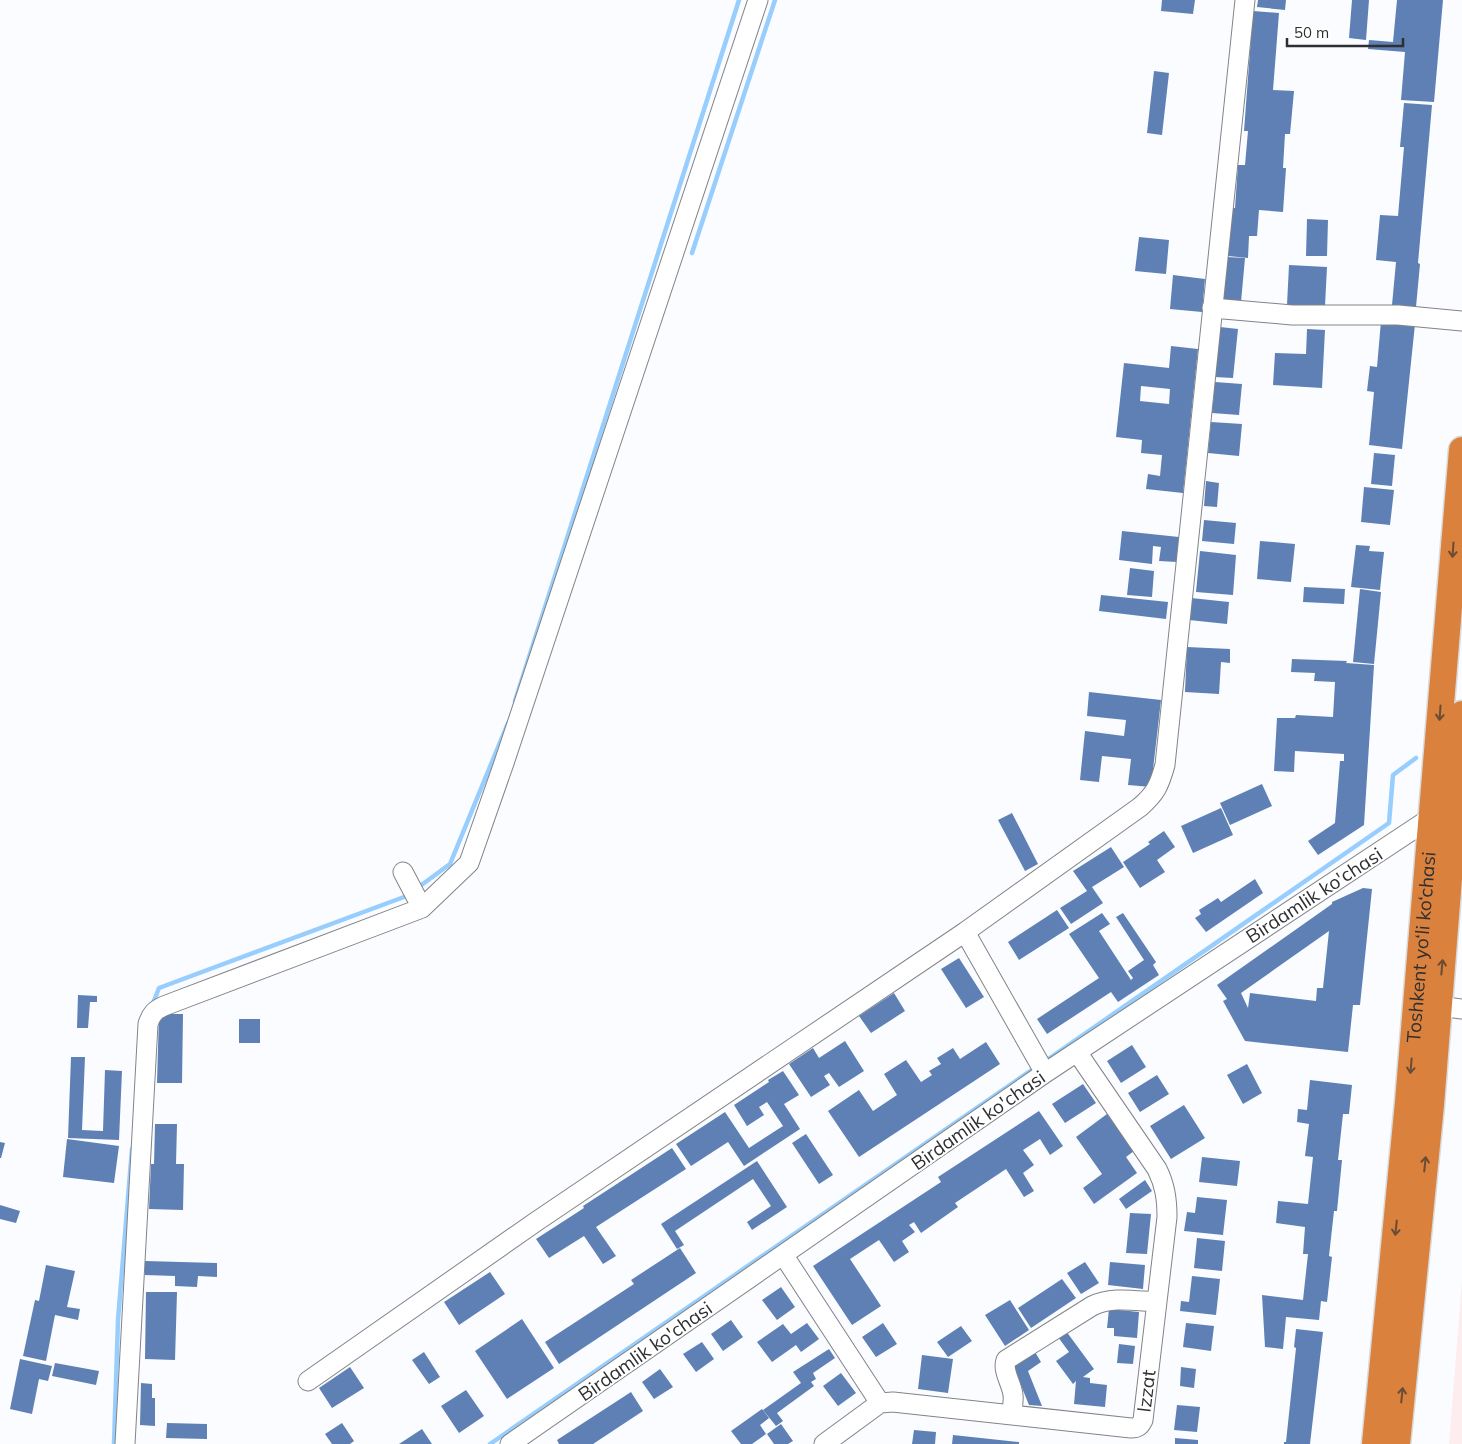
<svg xmlns="http://www.w3.org/2000/svg" width="1462" height="1444" font-family="Mulish,sans-serif">
<style>
.education{fill:#feedee}
.lines{fill:none;stroke-linecap:round;stroke-linejoin:round}
.stream{stroke:#98cefe;stroke-width:4.5}
.building{fill:#5e80b4;fill-rule:evenodd}
.minor-casing{stroke:#818488;stroke-width:21}
.highway-casing{stroke:#d9dada;stroke-width:29}
.minor{stroke:#fff;stroke-width:19}
.highway{stroke:#da813d;stroke-width:26}
.oneway{stroke:#6a4c35}
.labels{text-anchor:middle;stroke-width:4;stroke-linejoin:round;paint-order:stroke}
.street-label{font-size:19px;fill:#2e2f31;stroke:#fff}
</style>
<rect width="100%" height="100%" fill="#fafcff"/>
<path class="education" d="M1462,1280V1444H1449Z"/>
<g class="lines">
<path class="stream" d="M692,253L775,0
M515,701L739,0
M416,889L450,864L508,723
M152,1006L159,988L404,897L410,893
M1044,1062L1389,823L1393,775L1416,758
M114,1444L118,1320L132,1149
M490,1444L1036,1067"/>
</g>
<path class="building" d="M1162,0H1195L1193,14L1161,11Z
M1258,0H1286L1285,10L1257,7Z
M1352,0H1369L1366,40L1349,38Z
M1397,0H1443L1434,102L1401,100L1405,52L1368,49L1369,40L1393,42Z
M1253,11L1279,13L1273,90L1294,91L1290,134H1285L1283,168H1286L1283,212L1259,210L1257,236H1249L1248,258L1228,256L1232,208H1235L1238,165H1245L1248,131H1244Z
M1154,71L1169,73L1162,135L1147,133Z
M1404,103L1432,105L1418,263L1420,264L1416,307L1392,305L1396,262L1376,260L1380,215L1398,216L1404,147H1400Z
M1307,219L1328,220L1327,256H1306Z
M1139,237L1169,240L1166,274L1135,271Z
M1227,257L1245,258L1241,302L1223,300Z
M1289,265L1327,267L1325,306L1287,305Z
M1173,275L1205,279L1202,312L1170,309Z
M1381,321L1415,324L1402,449L1369,445L1374,392L1367,391L1370,366L1377,367Z
M1220,327L1238,329L1233,378L1215,377Z
M1307,329L1325,330L1322,388L1273,385L1275,353L1306,354Z
M1171,346L1198,349L1183,493L1146,489L1148,474L1160,476L1162,455L1141,453L1142,440L1116,437L1124,363L1169,368ZM1141,386L1170,389L1169,404L1140,401Z
M1215,382L1242,384L1239,415L1212,413Z
M1211,422L1242,424L1239,456L1208,453Z
M1374,453L1395,455L1392,486L1371,484Z
M1206,481L1219,483L1217,507L1204,506Z
M1364,487L1394,490L1390,525L1361,522Z
M1204,520L1236,523L1234,544L1202,541Z
M1122,531L1179,537L1177,562L1159,561L1161,547L1153,546L1152,564L1119,560Z
M1260,541L1295,544L1291,582L1257,579Z
M1356,545L1370,546L1369,551L1384,552L1380,590L1351,587Z
M1200,551L1236,555L1233,595L1196,592Z
M1130,568L1154,571L1152,597L1127,595Z
M1304,587L1345,589L1344,604L1303,602Z
M1360,589L1381,592L1374,664L1353,662Z
M1101,595L1168,602L1166,619L1099,611Z
M1191,598L1229,602L1227,624L1189,620Z
M1187,647L1230,649V663L1221,662L1219,694L1185,692Z
M1292,659L1347,661L1346,663L1374,665L1364,825L1318,855L1308,841L1335,823L1340,761H1344V754L1295,751L1294,772L1274,771L1277,718H1295L1296,715L1333,717L1335,682L1314,681L1315,673L1291,672Z
M1089,692L1161,700L1151,787L1128,785L1131,759L1102,756L1099,782L1080,780L1085,731L1124,736L1126,720L1087,716Z
M1262,784L1272,806L1230,825L1220,803Z
M1221,808L1233,835L1193,853L1181,826Z
M1012,813L1038,864L1025,871L998,820Z
M1164,831L1175,847L1157,860L1165,872L1140,888L1123,862L1150,844L1148,842Z
M1111,847L1124,867L1092,887L1103,903L1071,924L1060,908L1087,891L1073,871Z
M1255,879L1263,893L1206,932L1195,918L1201,914L1199,910L1218,898L1221,902Z
M1363,888L1372,889L1360,1005H1353L1348,1052L1245,1041L1223,1001L1227,999L1217,985L1332,904V902ZM1329,931L1323,988H1317L1316,1001L1250,993L1248,1008L1241,993Z
M1057,910L1069,928L1019,960L1008,942Z
M1102,913L1110,924L1099,931L1131,980L1133,978L1128,971L1144,960L1116,917L1123,913L1156,962L1153,965L1159,975L1118,1002L1111,992L1047,1034L1037,1019L1099,978L1069,934Z
M959,958L984,997L966,1008L941,969Z
M894,993L905,1011L871,1033L859,1016Z
M78,995L97,996V1002H90L88,1028H77Z
M159,1014H183L182,1083H157Z
M239,1019H260V1043H239Z
M845,1041L864,1071L839,1087L829,1073L824,1076L830,1085L811,1097L789,1064L813,1048L819,1058Z
M986,1042L1000,1064L859,1157L828,1111L859,1090L873,1111L897,1095L884,1074L906,1060L921,1082L932,1075L929,1071L941,1064L937,1058L953,1048L960,1059Z
M1132,1045L1146,1067L1121,1083L1107,1061Z
M71,1057H85L82,1130L103,1131L105,1070L122,1071L119,1140L68,1138Z
M1247,1064L1262,1093L1243,1104L1227,1075Z
M783,1071L799,1095L784,1104L800,1129L744,1166L728,1142L691,1166L676,1144L725,1112L749,1148L783,1126L767,1102L759,1107L764,1115L747,1126L734,1105L769,1082L768,1080Z
M1157,1075L1169,1094L1140,1112L1128,1093Z
M1310,1080L1352,1085L1349,1114H1343L1338,1160H1342L1337,1211H1334L1329,1256L1332,1257L1327,1302L1321,1301L1319,1320L1286,1317L1283,1349L1265,1347L1262,1295L1303,1300L1308,1254H1303L1305,1227L1276,1223L1278,1201L1308,1204L1313,1157L1305,1156L1309,1124L1297,1122L1298,1109L1307,1110Z
M1083,1084L1096,1103L1065,1123L1052,1104Z
M1184,1105L1205,1138L1171,1159L1150,1126Z
M1039,1111L1063,1146L1050,1155L1040,1139L1023,1150L1034,1165L1023,1173L1034,1191L1024,1197L1006,1169L955,1203L958,1207L921,1233L914,1222L909,1225L915,1232L902,1241L909,1252L894,1262L879,1240L850,1259L881,1306L852,1325L813,1266L941,1182L938,1177Z
M1107,1114L1134,1151L1126,1157L1137,1173L1094,1204L1083,1188L1102,1174L1076,1137Z
M155,1124H177L176,1164H184L183,1210L149,1209L151,1164H154Z
M806,1134L833,1175L819,1184L792,1143Z
M67,1139L119,1146L114,1183L63,1177Z
M0,1142L5,1143L1,1158H0Z
M672,1148L686,1169L596,1227L616,1256L603,1264L584,1236L549,1258L536,1239L584,1208L583,1206Z
M1202,1157L1240,1161L1237,1186L1199,1182Z
M757,1161L787,1207L752,1230L747,1222L771,1206L753,1179L675,1231L684,1245L677,1249L661,1224Z
M1145,1180L1152,1191L1126,1209L1119,1199Z
M1197,1197L1227,1200L1223,1235L1184,1231L1187,1212L1195,1213Z
M0,1205L20,1211L16,1223L0,1219Z
M1130,1213L1151,1214L1147,1254L1126,1253Z
M1197,1238L1225,1241L1222,1271L1194,1268Z
M680,1248L696,1273L559,1364L545,1342L634,1284L631,1280Z
M145,1261L217,1263V1277L198,1276L197,1287L175,1286V1276L145,1275Z
M1085,1262L1099,1283L1081,1294L1067,1273Z
M1110,1262L1145,1265L1143,1289L1108,1285Z
M46,1265L75,1271L67,1307L80,1309L78,1320L55,1315L46,1361L23,1356L35,1300L39,1301Z
M490,1272L505,1294L459,1325L444,1302Z
M1192,1276L1220,1279L1216,1315L1180,1311L1181,1301L1189,1302Z
M1062,1279L1076,1298L1031,1328L1018,1308Z
M781,1287L795,1307L777,1320L762,1300Z
M146,1292H177L175,1360L145,1359Z
M1010,1300L1029,1330L1005,1346L985,1315Z
M1109,1309L1139,1312L1137,1338L1114,1336V1328H1107Z
M522,1319L554,1368L507,1399L475,1351Z
M731,1320L743,1337L723,1351L711,1334Z
M807,1323L819,1339L801,1352L796,1345L772,1362L757,1342L783,1324L791,1334Z
M883,1323L897,1344L876,1357L862,1337Z
M1186,1323L1214,1326L1211,1351L1183,1347Z
M961,1326L972,1341L948,1357L937,1342Z
M1296,1329L1323,1332L1310,1444H1284V1442H1286L1296,1348L1294,1347Z
M1066,1331L1094,1369L1083,1377L1090,1378V1383L1107,1385L1105,1407L1074,1404L1076,1381L1073,1384L1056,1361L1069,1352L1058,1337Z
M702,1342L714,1359L696,1372L683,1354Z
M1119,1344L1135,1346L1133,1364L1117,1363Z
M829,1349L835,1358L813,1373L816,1379L811,1382L814,1386L777,1413L783,1421L776,1426L763,1410L801,1383L793,1372Z
M424,1352L440,1377L429,1384L412,1360Z
M1035,1352L1041,1362L1028,1371L1042,1406L1029,1405L1013,1366Z
M922,1355L953,1359L948,1393L918,1389Z
M20,1359L52,1366L48,1381L39,1379L32,1414L10,1409Z
M55,1363L99,1371L96,1385L52,1376Z
M350,1367L364,1388L332,1408L319,1388Z
M1181,1367L1196,1369L1194,1388L1180,1386Z
M660,1369L673,1387L654,1399L642,1382Z
M841,1373L856,1393L838,1406L823,1386Z
M141,1383L152,1384V1398H155V1426L140,1425Z
M466,1390L484,1416L459,1433L441,1406Z
M631,1392L643,1411L593,1444H559L557,1440Z
M1177,1405L1200,1407L1197,1432L1174,1430Z
M762,1409L769,1418L760,1425L766,1434L752,1444H741L731,1431Z
M167,1423L207,1424V1439L166,1438Z
M342,1423L354,1441L350,1444H332L325,1434Z
M781,1424L793,1441L788,1444H774L767,1434Z
M422,1429L432,1444H399Z
M914,1430L936,1432L935,1444H912Z
M953,1435L1019,1442V1444H952Z
M1175,1438L1198,1440V1444H1175Z"/>
<g class="lines">
<defs>
<path id="minor" d="M1212,308L1292,315H1398L1462,321
M403,872L422,908
M965,932L1045,1073
M1439,1006L1462,1009
M784,1256L880,1403
M308,1381L537,1221L965,932L1140,807C1156,793 1159,786 1165,765L1245,0
M1011,1415C1012,1409 1014,1402 1013,1395C1012,1384 1002,1371 1006,1360L1092,1306C1112,1296 1135,1301 1157,1302
M125,1444L148,1024C151,1014 155,1010 164,1006L422,908L469,863L504,763L758,0
M510,1444L1045,1073L1432,817L1440,815
M824,1444L880,1403L893,1402L1131,1428C1138,1428 1140,1426 1143,1420L1167,1217C1167,1199 1165,1185 1157,1169L1077,1052"/>
<g id="highway">
<path id="s1" d="M1375,1444L1408,1102L1462,450"/>
<path d="M1397,1444L1431,1105L1462,714"/>
</g>
</defs>
<use href="#minor" class="minor-casing"/>
<use href="#highway" class="highway-casing"/>
<use href="#minor" class="minor"/>
<use href="#highway" class="highway"/>
</g>
<defs><path id="oneway-shaft" d="M-6 0H5M1.5-3L5.5 0L1.5 3" fill="none" stroke-width="1.6" stroke-linecap="round" stroke-linejoin="round" transform="scale(1.25)"/></defs>
<g class="oneway">
<use href="#oneway-shaft" transform="translate(1453 550) rotate(94)"/>
<use href="#oneway-shaft" transform="translate(1440 713) rotate(94)"/>
<use href="#oneway-shaft" transform="translate(1442 967) rotate(-85)"/>
<use href="#oneway-shaft" transform="translate(1411 1066) rotate(95)"/>
<use href="#oneway-shaft" transform="translate(1425 1164) rotate(-84)"/>
<use href="#oneway-shaft" transform="translate(1396 1228) rotate(96)"/>
<use href="#oneway-shaft" transform="translate(1402 1395) rotate(-84)"/>
</g>
<g class="labels">
<g class="street-label">
<text transform="translate(1314 895) rotate(-33)" y="7">Birdamlik ko'chasi</text>
<text dy="7" stroke="none"><textPath href="#s1" startOffset="499">Toshkent yo‘li ko‘chasi</textPath></text>
<text transform="translate(978 1120) rotate(-35)" y="7">Birdamlik ko'chasi</text>
<text transform="translate(645 1351) rotate(-35)" y="7">Birdamlik ko'chasi</text>
<text transform="translate(1146 1391) rotate(-83)" y="7">Izzat</text>
</g>
</g>
<path d="M1287 38v8h116v-8" fill="none" stroke="#2e2f31" stroke-width="2.5"/>
<text x="1294" y="38" font-size="15" fill="#2e2f31" stroke="#ffffff" stroke-width="4" paint-order="stroke">50 m</text>
</svg>
